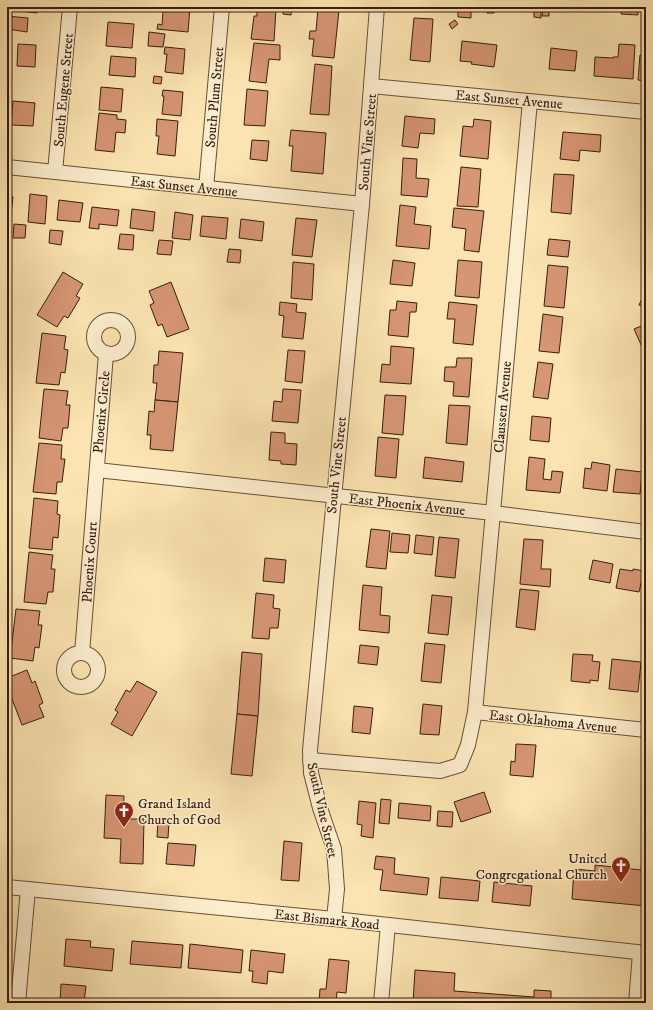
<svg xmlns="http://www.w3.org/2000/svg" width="653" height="1010" font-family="'IM FELL DW Pica',serif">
<rect width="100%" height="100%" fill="#fbe4b1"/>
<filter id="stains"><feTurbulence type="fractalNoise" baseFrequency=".005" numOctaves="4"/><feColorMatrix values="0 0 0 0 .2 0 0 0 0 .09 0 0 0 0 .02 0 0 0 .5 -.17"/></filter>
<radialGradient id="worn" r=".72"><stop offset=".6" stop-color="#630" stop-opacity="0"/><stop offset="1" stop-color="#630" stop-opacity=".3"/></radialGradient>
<!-- building -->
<g fill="#d69573" stroke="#381d12">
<polygon points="20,7 38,7 37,13 19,11"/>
<polygon points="107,7 126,7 126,10 107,9"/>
<polygon points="160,7 190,7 188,32 157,29 158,24 162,25 163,11 160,11"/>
<polygon points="257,7 276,9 274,41 251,39 254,16 257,16"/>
<polygon points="283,7 292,7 291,15 283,14"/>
<polygon points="415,7 428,7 428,10 415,8"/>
<polygon points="488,7 495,7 494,13 487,13"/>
<polygon points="622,7 638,7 638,15 621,14"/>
<polygon points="318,8 339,10 334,58 312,56 314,39 309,39 310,31 316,31"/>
<polygon points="534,8 541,8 541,18 534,17"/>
<polygon points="458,9 471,10 471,18 458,17"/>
<polygon points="543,9 549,10 549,16 542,16"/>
<polygon points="7,16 28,18 27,32 7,29"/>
<polygon points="414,18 433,19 430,62 410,60"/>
<polygon points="455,20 458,24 452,29 449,24"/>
<polygon points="108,22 134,24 132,48 106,46"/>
<polygon points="149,32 165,34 163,47 148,46"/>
<polygon points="462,41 497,45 494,67 471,64 472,62 460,61"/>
<polygon points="254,43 280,45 280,60 269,59 266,83 249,81"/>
<polygon points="18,44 36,45 35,67 17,66"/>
<polygon points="619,44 635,45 633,79 594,76 595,57 613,58 613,57 618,57"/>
<polygon points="165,47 185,49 183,74 165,72 167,54 164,54"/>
<polygon points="551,48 577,51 575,71 549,69"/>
<polygon points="640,55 646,56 646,81 638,80"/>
<polygon points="111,56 136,58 135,77 109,75"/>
<polygon points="315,64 332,66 329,115 310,114"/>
<polygon points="154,76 162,77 161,84 153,83"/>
<polygon points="101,87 123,89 121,112 99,110"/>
<polygon points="247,89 268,91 265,126 244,125"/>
<polygon points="163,90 183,92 181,116 162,114 164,96 162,96"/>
<polygon points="13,101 35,103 33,126 11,125"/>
<polygon points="99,113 117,115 117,119 126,120 125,133 116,132 114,152 95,150"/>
<polygon points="405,116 435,119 434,134 420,133 418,148 402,146"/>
<polygon points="157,119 178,121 175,156 157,154 159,136 156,136"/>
<polygon points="474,119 491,121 488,159 460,156 463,126 473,127"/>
<polygon points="291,130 326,133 323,174 291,171 293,146 289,146"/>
<polygon points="563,132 601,135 600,152 580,150 579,161 560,159"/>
<polygon points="252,140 269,141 267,161 250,159"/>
<polygon points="403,158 417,159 416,178 429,179 427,197 401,195"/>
<polygon points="461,167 481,169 478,207 457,206"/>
<polygon points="554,174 574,175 571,214 551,212"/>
<polygon points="30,194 47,196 45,224 28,222"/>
<polygon points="7,196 13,197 11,214 7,214"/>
<polygon points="59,200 83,203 80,222 57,220"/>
<polygon points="400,205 416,207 414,224 431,226 429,249 396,246"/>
<polygon points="92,207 119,210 117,226 99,224 99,229 89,228"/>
<polygon points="454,208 484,211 479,252 464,250 466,229 452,227"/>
<polygon points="132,209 155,212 153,231 130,228"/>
<polygon points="175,212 193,215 190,240 172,238"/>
<polygon points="202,216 228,218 226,239 200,236"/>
<polygon points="296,218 317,220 312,257 292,255"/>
<polygon points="241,219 264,222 262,241 239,238"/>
<polygon points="14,224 26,225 25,238 13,238"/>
<polygon points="50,230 63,231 61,245 49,243"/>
<polygon points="120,234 134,235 133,250 118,249"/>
<polygon points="549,239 570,241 568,257 547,255"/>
<polygon points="159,240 173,241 171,255 157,254"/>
<polygon points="229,249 241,250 240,263 227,262"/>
<polygon points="393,260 415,263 412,286 390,284"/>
<polygon points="458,260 482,262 479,298 455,296"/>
<polygon points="293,262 314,264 312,300 291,298"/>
<polygon points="548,265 568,267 564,308 544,306"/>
<polygon points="63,272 83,284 76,296 80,298 68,318 64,316 57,327 37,315"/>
<polygon points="171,282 189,329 167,337 162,324 158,326 150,305 154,303 149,291"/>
<polygon points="646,290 646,308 639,305"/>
<polygon points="397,301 417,303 416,312 410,312 408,337 388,335 390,310 396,310"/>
<polygon points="280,302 297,304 296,312 306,313 303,339 282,337 284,316 279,315"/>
<polygon points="449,302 477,305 473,345 453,343 455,319 447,319"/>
<polygon points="543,314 563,317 559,353 539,351"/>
<polygon points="646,324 646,356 634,329"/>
<polygon points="42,333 66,336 64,349 68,350 65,373 61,372 59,385 36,383"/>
<polygon points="391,346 414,348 411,384 380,382 382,364 390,365"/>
<polygon points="288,350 305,351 302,383 285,381"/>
<polygon points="159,351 183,353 178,402 155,400 157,383 153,383 154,365 158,365"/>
<polygon points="457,358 472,358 469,397 453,396 454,382 444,381 445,367 456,367"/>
<polygon points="538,362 553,364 548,399 533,397"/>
<polygon points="44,389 68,391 66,405 70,405 68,428 63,428 61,441 39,438"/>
<polygon points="283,389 301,390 298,423 272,421 274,401 282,402"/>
<polygon points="385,395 406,396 403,435 382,433"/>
<polygon points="155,400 178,402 173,451 150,449 151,435 147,435 149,411 154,412"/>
<polygon points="449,405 470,406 467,445 446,443"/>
<polygon points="532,416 551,418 549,442 530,440"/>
<polygon points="271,432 285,433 285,443 297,444 296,465 281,464 281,461 269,460"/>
<polygon points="378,437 399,439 396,478 375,476"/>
<polygon points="39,443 62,445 61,459 65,459 62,482 57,482 56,494 33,492"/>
<polygon points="425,457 464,462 462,482 423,478"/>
<polygon points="529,457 545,459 543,479 551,480 552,471 563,472 560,493 526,490"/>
<polygon points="592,462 610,465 607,491 583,488 585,468 591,469"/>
<polygon points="616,469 642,472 640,494 613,492"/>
<polygon points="34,498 58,501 57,514 60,515 58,538 53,537 52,550 29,548"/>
<polygon points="371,529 390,531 386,569 366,567"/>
<polygon points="392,533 410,535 408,553 390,552"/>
<polygon points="416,535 434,537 432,555 414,553"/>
<polygon points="439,537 459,539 455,578 435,576"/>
<polygon points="524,539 543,540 541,569 551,569 550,587 520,584"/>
<polygon points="29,552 53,555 51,569 55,569 53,592 48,592 46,604 24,602"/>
<polygon points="265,558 286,560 284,583 263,581"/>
<polygon points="593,560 613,564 610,583 589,579"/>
<polygon points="620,569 633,571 633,569 644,571 639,592 616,588"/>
<polygon points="363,585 382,587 380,615 390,616 389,633 359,630"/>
<polygon points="520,589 539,591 535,630 516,627"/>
<polygon points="256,593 274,595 273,608 280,609 278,628 270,628 269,639 252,638"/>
<polygon points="432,595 452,597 448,635 428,633"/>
<polygon points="16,609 40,611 38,625 42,625 39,648 35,647 33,661 10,658"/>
<polygon points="425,643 445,645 441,683 421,681"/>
<polygon points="360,645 379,647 377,665 358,663"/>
<polygon points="242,652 262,654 258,716 237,714"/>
<polygon points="573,654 593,655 592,661 600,662 598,681 590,680 590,683 571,681"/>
<polygon points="612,659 641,662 638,692 609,689"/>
<polygon points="27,670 32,683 35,681 43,703 39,705 44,717 22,725 7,686 7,678"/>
<polygon points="137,681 157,692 132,736 111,724 118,712 115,710 126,690 130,692"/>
<polygon points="423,704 442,706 439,735 420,734"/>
<polygon points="354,706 373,708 370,734 352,732"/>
<polygon points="237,714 258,716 252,776 231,774"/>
<polygon points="516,744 536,745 533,777 510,775 511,761 515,762"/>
<polygon points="484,792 491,812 461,822 454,802"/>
<polygon points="106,795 124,796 123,819 144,819 143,864 120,863 121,839 104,838"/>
<polygon points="381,799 391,800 389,824 379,823"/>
<polygon points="359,801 376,803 373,838 361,836 362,825 357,824"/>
<polygon points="399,803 431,806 430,821 398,818"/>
<polygon points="438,811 453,812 452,827 437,826"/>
<polygon points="158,821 169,821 168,838 157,837"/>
<polygon points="284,841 302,843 299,881 281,880"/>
<polygon points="168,843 196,845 194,866 166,864"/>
<polygon points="643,849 646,850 646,906 572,899 574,869 595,871 595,865 641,870"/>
<polygon points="376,856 395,858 394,874 429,878 427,895 380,890 383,870 374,869"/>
<polygon points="441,877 480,881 478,901 439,898"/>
<polygon points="494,882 532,886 530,906 492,902"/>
<polygon points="66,939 91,941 90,947 114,949 112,971 64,966"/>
<polygon points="132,941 183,945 181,968 130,964"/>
<polygon points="190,944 243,950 241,973 188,968"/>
<polygon points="251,950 285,954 283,973 268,971 267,984 252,982 253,971 249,971"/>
<polygon points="329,959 349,961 346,993 337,992 336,1003 319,1003 320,989 326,989"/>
<polygon points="415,970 455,973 454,991 534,997 534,990 551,991 551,999 584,1002 584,1003 413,1003"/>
<polygon points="61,984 86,986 84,1003 60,1003"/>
</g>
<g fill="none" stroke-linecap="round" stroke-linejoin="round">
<!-- minor casing -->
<g stroke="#694f3a" stroke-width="16">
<g id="minor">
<polyline points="371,86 646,112"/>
<polyline points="7,167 362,204"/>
<polyline points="55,172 70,7"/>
<polyline points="206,188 222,7"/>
<circle cx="111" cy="337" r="17"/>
<polyline points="97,470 493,513 646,532"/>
<circle cx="81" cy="670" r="17"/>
<polyline points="82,653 106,354"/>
<polyline points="475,712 646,730"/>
<polyline points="310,760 440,771 460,765 468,745 475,712 530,101"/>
<polyline points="7,887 334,919 646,953"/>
<polyline points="334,919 337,889 334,849 320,808 311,773 310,750 362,204 377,7"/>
<polyline points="18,1003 28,889"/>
<polyline points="381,1003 388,925"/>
<polyline points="636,1003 640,953"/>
</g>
</g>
<!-- minor -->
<use href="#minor" stroke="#fcedcc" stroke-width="14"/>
</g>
<!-- icons -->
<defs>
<g id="church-pin" transform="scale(1)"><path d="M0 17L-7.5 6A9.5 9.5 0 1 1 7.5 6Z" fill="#8f2418" stroke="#fcedcc"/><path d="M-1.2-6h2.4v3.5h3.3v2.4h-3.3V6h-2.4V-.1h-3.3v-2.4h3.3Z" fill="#fff"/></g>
</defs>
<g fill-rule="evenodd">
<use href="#church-pin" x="124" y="811"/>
<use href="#church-pin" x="621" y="866"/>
</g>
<g text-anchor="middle" stroke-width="3" stroke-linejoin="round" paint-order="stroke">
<!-- street labels -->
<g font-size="14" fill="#381d12" stroke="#fcedcc">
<text transform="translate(63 90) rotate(-85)" y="5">South Eugene Street</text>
<text transform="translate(214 97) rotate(-85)" y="5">South Plum Street</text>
<text transform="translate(509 99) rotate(5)" y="5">East Sunset Avenue</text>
<text transform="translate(367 142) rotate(-85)" y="5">South Vine Street</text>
<text transform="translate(184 186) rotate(6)" y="5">East Sunset Avenue</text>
<text transform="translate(502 407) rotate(-85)" y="5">Claussen Avenue</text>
<text transform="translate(101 412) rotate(-85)" y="5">Phoenix Circle</text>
<text transform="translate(336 465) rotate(-84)" y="5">South Vine Street</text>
<text transform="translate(407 504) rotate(6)" y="5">East Phoenix Avenue</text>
<text transform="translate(89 562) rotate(-86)" y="5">Phoenix Court</text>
<text transform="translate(553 721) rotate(6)" y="5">East Oklahoma Avenue</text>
<text transform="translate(323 810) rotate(77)" y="5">South Vine Street</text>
<text transform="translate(327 919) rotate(6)" y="5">East Bismark Road</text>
</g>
<!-- poi labels -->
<g font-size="14" fill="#381d12" stroke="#fcedcc" text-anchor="start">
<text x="138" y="808">Grand Island<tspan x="138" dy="16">Church of God</tspan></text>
<text x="607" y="863" text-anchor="end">United<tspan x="607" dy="16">Congregational Church</tspan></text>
</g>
</g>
<!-- margin -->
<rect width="653" height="1010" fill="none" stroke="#fbe4b1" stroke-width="24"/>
<rect x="8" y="8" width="637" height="994" fill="none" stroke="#381d12" stroke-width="2"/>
<rect x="12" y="12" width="629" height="986" fill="none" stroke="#381d12"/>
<rect width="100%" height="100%" filter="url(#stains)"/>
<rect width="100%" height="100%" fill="url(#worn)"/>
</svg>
